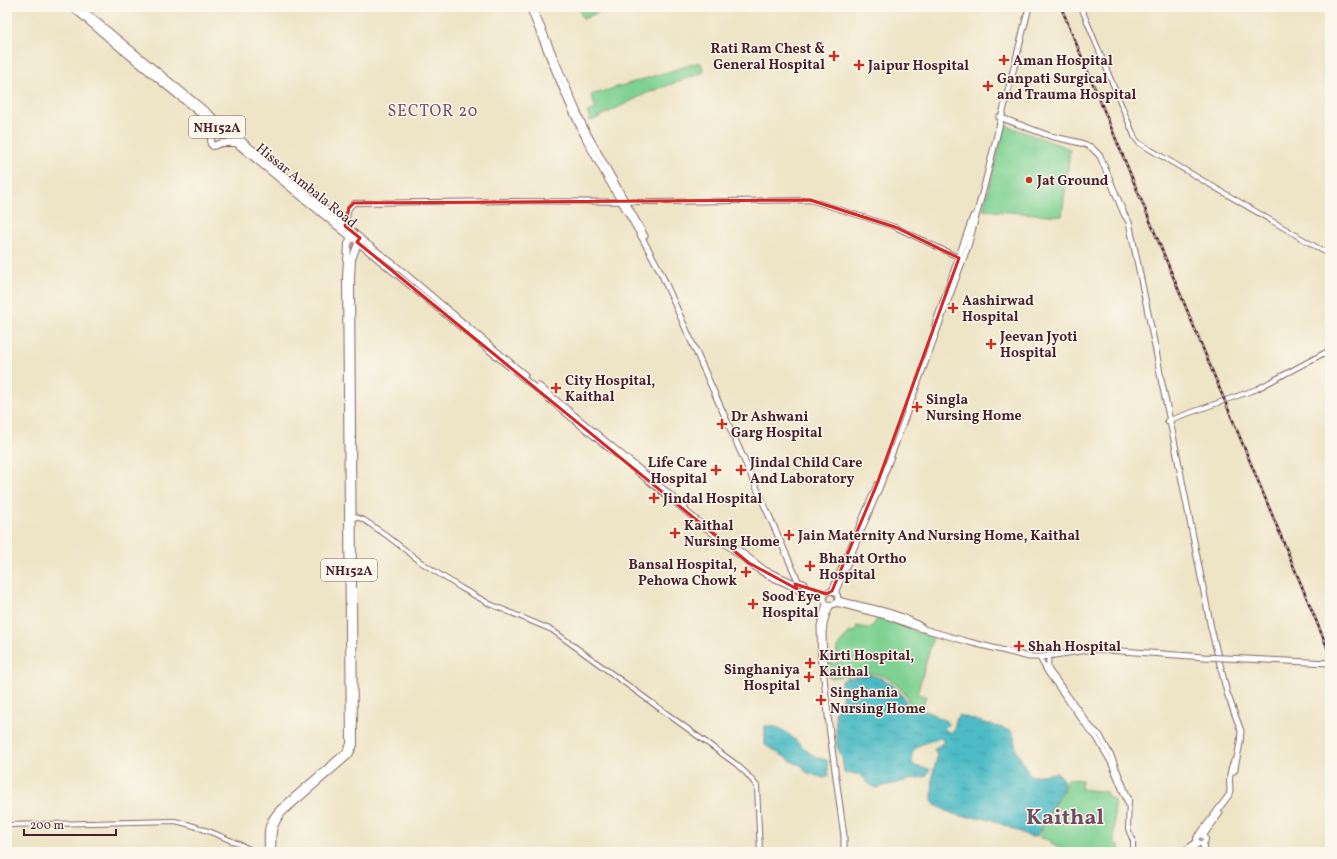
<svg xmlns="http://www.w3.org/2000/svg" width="1337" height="859" font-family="Vollkorn,serif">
<defs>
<pattern id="water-ripples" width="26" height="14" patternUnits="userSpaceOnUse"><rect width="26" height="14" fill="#4dbbc5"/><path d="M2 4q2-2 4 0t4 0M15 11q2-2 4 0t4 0" fill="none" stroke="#4297a0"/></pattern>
</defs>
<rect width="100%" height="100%" fill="#fbf7ec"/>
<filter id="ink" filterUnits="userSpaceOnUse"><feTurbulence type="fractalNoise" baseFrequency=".025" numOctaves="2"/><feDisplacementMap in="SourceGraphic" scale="8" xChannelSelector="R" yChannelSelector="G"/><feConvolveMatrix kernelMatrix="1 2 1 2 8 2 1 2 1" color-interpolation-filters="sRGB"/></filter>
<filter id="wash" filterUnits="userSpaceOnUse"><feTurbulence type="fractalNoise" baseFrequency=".012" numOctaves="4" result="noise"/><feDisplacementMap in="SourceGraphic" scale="16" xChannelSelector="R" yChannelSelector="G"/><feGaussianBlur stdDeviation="0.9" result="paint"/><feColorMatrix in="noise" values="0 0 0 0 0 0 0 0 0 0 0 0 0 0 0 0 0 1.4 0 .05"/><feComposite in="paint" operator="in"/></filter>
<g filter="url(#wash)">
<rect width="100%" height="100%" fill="#eee4c6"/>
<!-- park -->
<g fill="#7fd193" stroke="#64785f">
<polygon points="578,7 603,7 604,10 583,19"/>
<polygon points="700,62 704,71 702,73 647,93 591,121 587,112 596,109 591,95"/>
<polygon points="1005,125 1070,149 1062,216 983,210"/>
<path d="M 878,616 L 933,638 L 917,694 L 926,696 L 922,707 L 911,708 C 906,695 905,692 894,683 C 872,665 854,677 829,678 L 827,663 L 837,664 L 837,647 L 850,632 L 855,632 L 857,626 L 869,629 L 875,623 Z"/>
<polygon points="1067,779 1082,780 1081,789 1106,792 1109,797 1114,800 1114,844 1119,846 1119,852 1065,852 1052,844 1051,841 1039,837 1051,809 1063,792"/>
</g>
<!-- water -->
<g fill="url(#water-ripples)" stroke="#4c6d78">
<path d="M 870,675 C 891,679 903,692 910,711 C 921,706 935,716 946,721 L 948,725 L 944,729 L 951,733 C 956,728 954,720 959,715 L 1011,731 L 1014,737 L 1016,750 L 1029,774 L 1033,776 L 1057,773 L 1060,775 L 1064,782 L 1062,791 L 1050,809 L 1037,836 L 1031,837 L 990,819 L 960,816 L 951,813 L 935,805 L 932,801 L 933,772 L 937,758 L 936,752 L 934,749 L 943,743 L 943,739 L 940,738 C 927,743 906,745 913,765 L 918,767 L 930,769 L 926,776 L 875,788 L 866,782 L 866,780 L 859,774 L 844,773 L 842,757 L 837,747 L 835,711 L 842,704 C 843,696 841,690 841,682 L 846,678 Z"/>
<path d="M 765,726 C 793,725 801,757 827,760 L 829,776 L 826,776 L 825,778 L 823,778 L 806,772 L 801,765 L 795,763 L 765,745 Z"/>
</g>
</g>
<g filter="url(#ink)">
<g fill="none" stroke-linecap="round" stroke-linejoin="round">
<!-- minor casing -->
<g stroke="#836461" stroke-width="6">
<g id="minor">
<polyline points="1081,7 1135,138 1139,143 1330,255"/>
<polyline points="345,227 349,208 354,203 508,201 661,202 810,200 895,227 960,258"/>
<polyline points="1167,421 1257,389 1330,350"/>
<polyline points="350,517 356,517 364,520 386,535 422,563 461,588 490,604 552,630 736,764 746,773 757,786 760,852"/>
<polyline points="1049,656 1048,666 1050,671 1091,727 1100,735 1112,757 1129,799 1128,829 1133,841 1133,852"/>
<polyline points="1039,657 1048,673 1089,730 1096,737 1111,763 1128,804"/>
<path d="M 7,825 L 175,821 C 203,827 230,840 256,852"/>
<polyline points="1182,852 1197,841"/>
<polyline points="1188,852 1199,844"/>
</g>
</g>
<!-- major casing -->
<g stroke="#836461" stroke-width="7">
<g id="major">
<path d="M 529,7 C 548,53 565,100 588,144 C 611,188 639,229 661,273 L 799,583"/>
<polyline points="533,7 584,127 645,236"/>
<polyline points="999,117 1050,136 1081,143 1091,147 1100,156 1124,214 1129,222 1157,356 1161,379 1174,440 1211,628 1227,693 1241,731 1240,743 1235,768"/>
<polyline points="360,238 395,265 525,375"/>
<polyline points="357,242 749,563 765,574 797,589"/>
<polyline points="935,325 973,216"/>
<polyline points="539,386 685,507"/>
<polyline points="732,545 765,570 797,584"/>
<circle cx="801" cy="587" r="4.5"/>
<polyline points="805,587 826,594"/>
<circle cx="831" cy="598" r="7"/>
<polyline points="803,591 824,599"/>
<polyline points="832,591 877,485"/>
<polyline points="835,593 880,486 968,246 985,183 1029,7"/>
<path d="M 838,600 C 865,607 898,611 922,627"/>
<polyline points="836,603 886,616 913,626 969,642 1029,657 1041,657 1094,649"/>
<path d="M 831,605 C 820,625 823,641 825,663 L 823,668 L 830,734 L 844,836 L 844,852"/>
<polyline points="823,668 821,664 820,626 826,604"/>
<polyline points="1234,767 1235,770 1232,772 1231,769 1234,761"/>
<circle cx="1201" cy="839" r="4.5"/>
<path d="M 1199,835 L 1229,795 C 1232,788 1227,781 1231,771"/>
<polyline points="1203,836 1220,813"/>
<polyline points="1203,843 1204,852"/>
</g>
</g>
<!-- highway casing -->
<g stroke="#836461" stroke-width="8">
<g id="highway">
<polyline points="72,7 113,42 353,239"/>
<path d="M 79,7 L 360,238 L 352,259 L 351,277 L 354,745 L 349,755 L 283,812 C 270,828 273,833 272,852"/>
<polyline points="208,120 211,131 211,144"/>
<polyline points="213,146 222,143 237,143"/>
<path d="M 268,852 C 268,831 265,825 280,809 L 346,752 L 350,744 L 346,277 L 348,244 L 353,232"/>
</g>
</g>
<!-- minor -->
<use href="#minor" stroke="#fff" stroke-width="4"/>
<!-- major -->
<use href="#major" stroke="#fff" stroke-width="5"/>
<!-- highway -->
<use href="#highway" stroke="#fff" stroke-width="6"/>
<!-- rail casing -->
<g stroke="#4a1f2b" stroke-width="2.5">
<polyline id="rail" points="1061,7 1330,654"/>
</g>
<!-- rail -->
<use href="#rail" stroke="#fbf7ec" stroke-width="1" stroke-dasharray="3" stroke-linecap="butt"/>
<!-- major-bridge casing -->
<g stroke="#836461" stroke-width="7" stroke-linecap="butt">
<polyline id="major-bridge" points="1094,649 1204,657 1330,663"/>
</g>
<!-- major-bridge -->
<use href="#major-bridge" stroke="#fff" stroke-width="5"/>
</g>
</g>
<!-- marked area -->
<path fill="none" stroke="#d62828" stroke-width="3" stroke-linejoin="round" d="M 810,200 L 895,227 L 959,258 L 877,484 L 832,591 L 826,594 L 795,584 L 797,589 L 749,563 L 357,242 L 360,238 L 345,226 L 349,208 L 354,203 Z"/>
<!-- markers -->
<g fill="#c8321e" stroke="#fbf7ec" stroke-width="1.5">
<path d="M832 50h4v4h4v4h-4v4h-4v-4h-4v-4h4z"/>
<path d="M1002 54h4v4h4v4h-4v4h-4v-4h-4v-4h4z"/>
<path d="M857 59h4v4h4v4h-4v4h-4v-4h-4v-4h4z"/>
<path d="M986 80h4v4h4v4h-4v4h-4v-4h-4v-4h4z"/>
<circle cx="1029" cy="180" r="4"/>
<path d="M951 302h4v4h4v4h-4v4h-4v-4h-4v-4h4z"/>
<path d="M989 338h4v4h4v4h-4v4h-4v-4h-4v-4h4z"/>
<path d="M554 382h4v4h4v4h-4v4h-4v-4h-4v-4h4z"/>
<path d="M915 401h4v4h4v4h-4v4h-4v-4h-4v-4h4z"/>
<path d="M720 418h4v4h4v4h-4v4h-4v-4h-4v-4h4z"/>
<path d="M714 464h4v4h4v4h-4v4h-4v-4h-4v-4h4z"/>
<path d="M739 464h4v4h4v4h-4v4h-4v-4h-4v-4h4z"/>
<path d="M652 492h4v4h4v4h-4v4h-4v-4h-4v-4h4z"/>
<path d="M673 527h4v4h4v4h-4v4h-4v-4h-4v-4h4z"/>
<path d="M787 529h4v4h4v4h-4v4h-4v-4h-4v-4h4z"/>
<path d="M808 560h4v4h4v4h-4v4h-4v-4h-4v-4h4z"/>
<path d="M744 566h4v4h4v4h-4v4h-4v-4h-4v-4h4z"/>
<path d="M751 598h4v4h4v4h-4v4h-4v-4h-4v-4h4z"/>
<path d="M1017 640h4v4h4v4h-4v4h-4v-4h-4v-4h4z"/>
<path d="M808 657h4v4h4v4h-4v4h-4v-4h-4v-4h4z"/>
<path d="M807 671h4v4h4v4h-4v4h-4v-4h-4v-4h4z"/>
<path d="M819 694h4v4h4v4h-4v4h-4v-4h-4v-4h4z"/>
</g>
<g text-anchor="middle" stroke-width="3" stroke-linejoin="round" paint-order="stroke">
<!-- shield labels -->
<g fill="#fbf7ec" stroke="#7f6065" stroke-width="1">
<rect x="189" y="116" width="56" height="22" rx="3"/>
<rect x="321" y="559" width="56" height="22" rx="3"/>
</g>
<g font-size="13" font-weight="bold" fill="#4a1f2b">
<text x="217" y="132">NH152A</text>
<text x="349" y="575">NH152A</text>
</g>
<!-- poi labels -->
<g font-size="14" font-weight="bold" fill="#4a1f2b" stroke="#fbf7ec" text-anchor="start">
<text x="825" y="53" text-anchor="end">Rati Ram Chest &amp;<tspan x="825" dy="16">General Hospital</tspan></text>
<text x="1013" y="65">Aman Hospital</text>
<text x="868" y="70">Jaipur Hospital</text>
<text x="997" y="83">Ganpati Surgical<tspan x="997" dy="16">and Trauma Hospital</tspan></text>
<text x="1037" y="185">Jat Ground</text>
<text x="962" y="305">Aashirwad<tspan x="962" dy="16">Hospital</tspan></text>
<text x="1000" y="341">Jeevan Jyoti<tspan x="1000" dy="16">Hospital</tspan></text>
<text x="565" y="385">City Hospital,<tspan x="565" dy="16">Kaithal</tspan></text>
<text x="926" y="404">Singla<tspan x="926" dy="16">Nursing Home</tspan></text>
<text x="731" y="421">Dr Ashwani<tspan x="731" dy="16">Garg Hospital</tspan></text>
<text x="707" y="467" text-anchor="end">Life Care<tspan x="707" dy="16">Hospital</tspan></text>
<text x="750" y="467">Jindal Child Care<tspan x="750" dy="16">And Laboratory</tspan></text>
<text x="663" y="503">Jindal Hospital</text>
<text x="684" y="530">Kaithal<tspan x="684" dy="16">Nursing Home</tspan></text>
<text x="798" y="540">Jain Maternity And Nursing Home, Kaithal</text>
<text x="819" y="563">Bharat Ortho<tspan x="819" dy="16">Hospital</tspan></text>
<text x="737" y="569" text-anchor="end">Bansal Hospital,<tspan x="737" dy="16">Pehowa Chowk</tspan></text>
<text x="762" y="601">Sood Eye<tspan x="762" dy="16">Hospital</tspan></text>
<text x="1028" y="651">Shah Hospital</text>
<text x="819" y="660">Kirti Hospital,<tspan x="819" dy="16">Kaithal</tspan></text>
<text x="800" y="674" text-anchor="end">Singhaniya<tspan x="800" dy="16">Hospital</tspan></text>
<text x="830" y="697">Singhania<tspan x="830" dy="16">Nursing Home</tspan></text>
</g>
<!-- street labels -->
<g font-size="14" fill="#4a1f2b" stroke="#fbf7ec">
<text transform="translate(307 185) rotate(39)" y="5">Hissar Ambala Road</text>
</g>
<!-- quarter labels -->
<g font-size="16" letter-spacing="1" fill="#714a65" stroke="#fbf7ec">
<text x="433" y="116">SECTOR 20</text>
</g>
<!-- town labels -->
<g font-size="22" font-weight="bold" fill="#714a65" stroke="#fbf7ec">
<text x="1065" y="824">Kaithal</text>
</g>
</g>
<!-- margin -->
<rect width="1337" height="859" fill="none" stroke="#fbf7ec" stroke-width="24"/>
<!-- scale -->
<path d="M24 829v6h92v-6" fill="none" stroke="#4a1f2b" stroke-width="2"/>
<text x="30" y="829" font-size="12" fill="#4a1f2b" stroke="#fbf7ec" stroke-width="3" paint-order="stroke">200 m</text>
</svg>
